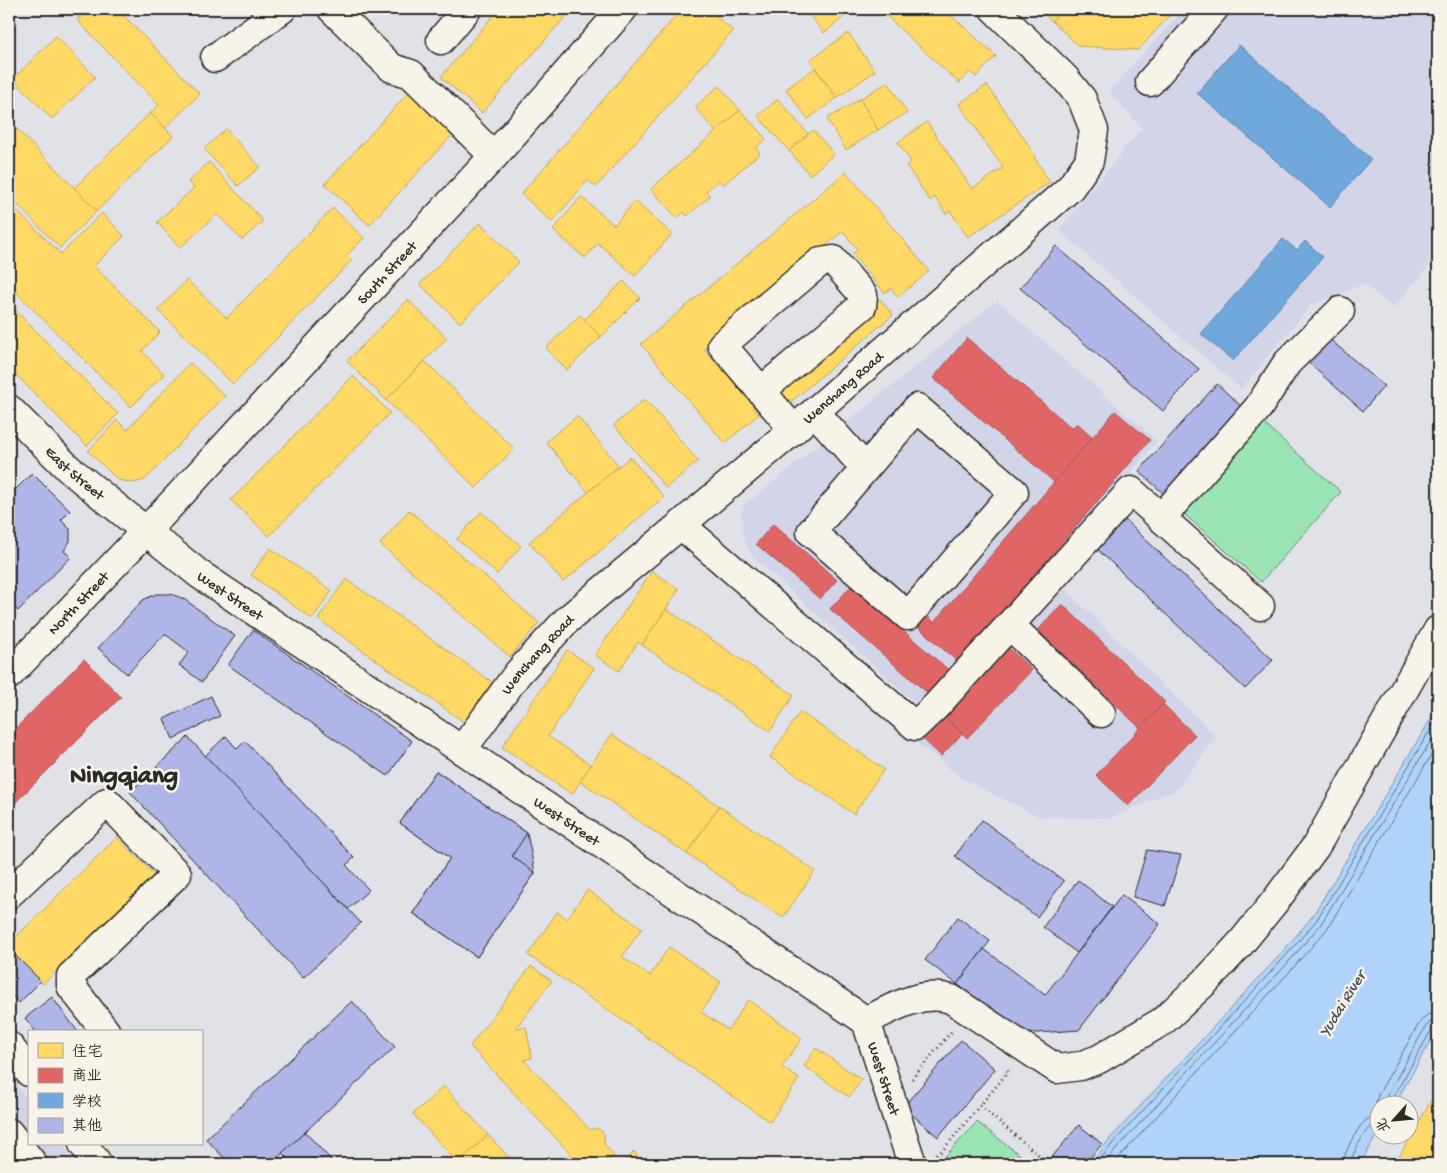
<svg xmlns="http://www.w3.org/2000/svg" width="1447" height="1173" font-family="'Gochi Hand','LXGW WenKai TC',sans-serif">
<rect width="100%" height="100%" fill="#e1e1e8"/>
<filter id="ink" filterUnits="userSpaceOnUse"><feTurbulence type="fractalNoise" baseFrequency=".02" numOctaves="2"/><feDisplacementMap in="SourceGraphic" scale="10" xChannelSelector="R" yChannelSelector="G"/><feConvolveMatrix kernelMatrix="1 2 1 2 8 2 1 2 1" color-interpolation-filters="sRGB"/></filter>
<g filter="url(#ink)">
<!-- built -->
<g fill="#d2d4e8">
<polygon points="1184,9 1438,9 1438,255 1393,308 1364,284 1311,305 1241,389 1059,230 1142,128 1109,91"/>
<polygon points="997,301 1157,441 938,696 919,706 751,555 742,533 742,507"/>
<polygon points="1061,585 1216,737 1177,789 1109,818 1038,816 962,778 913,740"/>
<polygon points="9,1075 29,1101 29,1144 62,1144 77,1164 9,1164"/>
</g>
<!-- green -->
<g fill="#9be4b3" stroke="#63886f">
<polygon points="1263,423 1341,492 1261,582 1183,513"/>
<polygon points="977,1122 1028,1161 1025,1164 938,1164"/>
</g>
<!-- water -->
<polygon fill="#b0d4f9" stroke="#7b90a7" points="1438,707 1438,1028 1394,1105 1380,1106 1379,1131 1360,1164 1091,1164 1109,1140 1278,957 1312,917"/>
<!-- homes -->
<g fill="#ffd966" stroke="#bfa554">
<polygon points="70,9 89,9 79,18"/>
<polygon points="89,9 117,9 200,94 165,128 150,113 159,105 77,20"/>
<polygon points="499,9 572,9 482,113 441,77"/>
<polygon points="682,9 708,9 733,31 596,187 588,180 552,222 521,194"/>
<polygon points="722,9 737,9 731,16"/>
<polygon points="805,9 839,9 845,16 824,33"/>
<polygon points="879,9 944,9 996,56 976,77 970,72 959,83"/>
<polygon points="1039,9 1063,9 1052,21"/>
<polygon points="1063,9 1163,9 1170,15 1138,50 1079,46 1052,21"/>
<polygon points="848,33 875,71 837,98 810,60"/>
<polygon points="56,36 95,77 52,119 13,79"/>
<polygon points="815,68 837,98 808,119 786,89"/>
<polygon points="888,82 907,113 878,130 860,99"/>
<polygon points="987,85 1036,156 1034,157 1050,182 968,237 950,211 946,214 935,197 930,201 906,165 911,162 898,142 927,122 972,189 1003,168 959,104"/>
<polygon points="719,86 740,110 716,132 695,107"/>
<polygon points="410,91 455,132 369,225 325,184"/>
<polygon points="778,99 808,134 789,151 758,116"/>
<polygon points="860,99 878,130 846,150 827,119"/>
<polygon points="740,110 766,139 756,148 760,153 723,185 719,180 706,191 710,196 687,216 684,212 677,218 651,189"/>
<polygon points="150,113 173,136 97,211 74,188"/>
<polygon points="9,121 97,211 60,248 9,196"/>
<polygon points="226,129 260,167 238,186 204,149"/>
<polygon points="813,130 834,154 810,175 789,151"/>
<polygon points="209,162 263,221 242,240 217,214 180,248 157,222 194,188 188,182"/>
<polygon points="846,172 929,271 898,297 891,288 885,293 852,254 858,250 843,231 704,349 718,366 723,362 757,403 753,407 759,414 725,443 641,344"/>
<polygon points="581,197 614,225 635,201 672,234 635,276 598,243 585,258 553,230"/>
<polygon points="13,207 61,254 102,213 124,236 94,266 160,332 142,351 164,374 131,407 9,285 9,211"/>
<polygon points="333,208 364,238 347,255 352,260 233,384 158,310 187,280 227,318"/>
<polygon points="480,223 519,262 460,323 420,284"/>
<polygon points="623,281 640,298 601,337 584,320"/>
<polygon points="880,299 893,315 787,405 774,390"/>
<polygon points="408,300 447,338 386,400 347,361"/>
<polygon points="9,304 118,414 87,446 9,368"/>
<polygon points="580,315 601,337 567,370 546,348"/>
<polygon points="425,361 514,449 476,488 386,400"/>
<polygon points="190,363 225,396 150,475 144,480 134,483 118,480 88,451 117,420 127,430"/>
<polygon points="353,376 390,413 269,536 231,500"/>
<polygon points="645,399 698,461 666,488 614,425"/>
<polygon points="577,416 619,466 588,492 546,442"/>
<polygon points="630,457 664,497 563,582 529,542"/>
<polygon points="409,510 539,623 510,657 380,544"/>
<polygon points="481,512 521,546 497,574 457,539"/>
<polygon points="270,548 332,591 312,619 251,575"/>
<polygon points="652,571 679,589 642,645 638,642 619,671 595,655"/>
<polygon points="346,579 492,682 464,722 318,619"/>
<polygon points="666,609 794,695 770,731 642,645"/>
<polygon points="567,650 594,668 548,736 591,765 572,794 502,747"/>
<polygon points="800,712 884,769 854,814 770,757"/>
<polygon points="612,734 719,806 687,854 580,781"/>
<polygon points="719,806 815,871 783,918 687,854"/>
<polygon points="117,837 154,875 43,984 9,949 9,944"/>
<polygon points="587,890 642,928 622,957 650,976 669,947 721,982 701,1012 728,1030 748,1000 802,1038 782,1067 799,1079 770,1122 528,955 557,912 567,919"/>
<polygon points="531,966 552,981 516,1028 526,1027 532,1058 524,1060 590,1130 596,1128 602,1131 604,1134 604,1144 614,1156 605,1164 580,1164 470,1046"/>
<polygon points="816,1048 862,1080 849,1097 804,1066"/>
<polygon points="444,1086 488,1135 458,1163 413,1114"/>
<polygon points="1432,1099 1438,1103 1438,1164 1395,1164"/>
<polygon points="488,1135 515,1164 459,1164 458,1163"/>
<polygon points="634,1152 646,1164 622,1164"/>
</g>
<!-- shops -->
<g fill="#e06666" stroke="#aa5454">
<polygon points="967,338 1072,428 1077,423 1093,437 1054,482 933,378"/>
<polygon points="1115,411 1150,440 959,663 918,627 928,616 934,622"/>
<polygon points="773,524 837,580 820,599 756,544"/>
<polygon points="851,586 951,672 931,696 830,609"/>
<polygon points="1062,604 1165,702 1140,728 1038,630"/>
<polygon points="1007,646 1032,670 967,738 942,714"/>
<polygon points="84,659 121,697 9,809 9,735"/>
<polygon points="1163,704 1195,735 1128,806 1096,775"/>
<polygon points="942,714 962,734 941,756 921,737"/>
</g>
<!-- schools -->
<g fill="#6fa8dc" stroke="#5b82a7">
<polygon points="1239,45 1371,159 1330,207 1197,93"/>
<polygon points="1283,239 1297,250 1305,241 1323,257 1233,361 1201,334"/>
</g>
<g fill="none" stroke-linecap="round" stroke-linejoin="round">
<!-- shore -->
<g stroke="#606f7d" stroke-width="1">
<polyline points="1384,1106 1385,1099 1426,1026 1432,1021 1438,1020"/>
<polyline points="1390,1106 1391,1101 1432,1029 1438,1026"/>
<polyline points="1097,1164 1113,1143 1282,960 1316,921 1438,717"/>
<polyline points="1105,1164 1118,1147 1287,964 1321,924 1438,729"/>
<polyline points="1114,1164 1124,1152 1292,969 1327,929 1438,744"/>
<path d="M 1343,1164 C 1343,1154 1356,1130 1364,1122 C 1368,1118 1373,1116 1378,1114 L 1376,1103 L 1378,1095 L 1420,1022 L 1427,1015 L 1438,1013"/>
<path d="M 1350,1164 C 1351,1157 1365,1129 1372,1125 C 1375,1123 1376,1123 1380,1123"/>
</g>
</g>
<!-- building -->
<g fill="#aeb6e7" stroke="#2b2b2b">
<polygon points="1056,246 1199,369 1163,411 1020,288"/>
<polygon points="1325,335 1384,386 1363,411 1304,359"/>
<polygon points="1217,384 1242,407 1164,494 1139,471"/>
<polygon points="32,473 70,511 61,520 70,529 70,541 64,551 71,557 18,611 9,602 9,496"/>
<polygon points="1125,520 1273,660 1245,689 1097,549"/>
<polygon points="156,594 171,594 184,599 235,636 202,682 179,665 189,652 165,634 127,674 98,648 143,600"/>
<polygon points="253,630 412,741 388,776 228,665"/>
<polygon points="211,696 220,716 173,739 164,719"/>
<polygon points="226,736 237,749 245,741 354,858 346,865 369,890 348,909 205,756"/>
<polygon points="188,737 361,923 303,978 130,792"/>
<polygon points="436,771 527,833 535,873 477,957 413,913 450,858 400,823"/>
<polygon points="436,771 527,833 512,856 535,873 477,957 413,913 450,858 400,823"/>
<polygon points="982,820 1064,881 1037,917 955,856"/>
<polygon points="1147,850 1181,855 1165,906 1133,897"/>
<polygon points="1078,880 1112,907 1077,953 1043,927"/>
<polygon points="1122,895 1160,924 1079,1030 1022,1034 957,984 984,949 1045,995"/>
<polygon points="958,917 990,941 957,984 925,960"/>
<polygon points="9,949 41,981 19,1003 9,993"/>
<polygon points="52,997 78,1032 36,1032 25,1018"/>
<polygon points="352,1001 395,1047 271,1164 230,1164 206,1139"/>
<polygon points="961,1040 995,1069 938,1137 903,1107"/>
<polygon points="1079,1125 1102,1144 1085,1164 1046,1164"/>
<polygon points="305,1132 334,1163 333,1164 293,1164 282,1153"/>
</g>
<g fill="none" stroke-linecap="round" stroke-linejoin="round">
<!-- minor casing -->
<g stroke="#2b2b2b" stroke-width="31">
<g id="minor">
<polyline points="332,9 392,68 411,74 494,156"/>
<polyline points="441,40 467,9"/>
<polyline points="215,58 282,9"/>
<polyline points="1150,82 1214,9"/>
<polyline points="761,391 862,306 863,295 833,260 820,262 722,345 794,430"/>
<polygon points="917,408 1014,492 908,616 811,532"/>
<path id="s1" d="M 9,409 L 69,469 L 199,574 L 866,1021 L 912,1164"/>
<polyline points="815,412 865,468"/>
<polyline points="1161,518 1258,408 1287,363 1340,311"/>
<polyline points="681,525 915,726 936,706 1131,491 1260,606"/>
<polyline points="1010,625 1101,713"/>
<path id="s2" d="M 9,675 L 164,512 L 494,156 L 623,9"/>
<path id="s3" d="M 462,750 L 518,673 L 567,620 L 789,434 L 1070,188 L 1089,161 L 1094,130 L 1082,99 L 1065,78 L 994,9"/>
<polyline points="9,894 107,802 177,874 71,976 71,986 106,1032"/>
<path d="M 866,1021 C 892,1008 920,990 951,999 L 1057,1069 L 1080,1066 L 1099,1059 L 1163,1021 L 1206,981 L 1241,943 L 1276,900 L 1316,846 L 1438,630"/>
<polyline points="9,1046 29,1072"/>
<polyline points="9,1133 33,1164"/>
<polyline points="83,1144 98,1164"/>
</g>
</g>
<!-- path -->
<g stroke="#2b2b2b" stroke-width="3" stroke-dasharray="1 4" stroke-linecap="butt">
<polyline points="912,1079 951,1032"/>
<polyline points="980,1106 1047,1162"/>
<polyline points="936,1154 942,1151 1008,1072 1006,1069"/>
</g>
<!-- minor -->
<use href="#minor" stroke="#f7f3e8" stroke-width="28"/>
</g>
</g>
<g text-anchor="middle" stroke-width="5" stroke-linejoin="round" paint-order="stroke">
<!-- street labels -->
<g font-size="15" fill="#2b2b2b" stroke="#f7f3e8">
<text dy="5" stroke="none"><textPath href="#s2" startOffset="552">South Street</textPath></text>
<text dy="5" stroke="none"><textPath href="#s3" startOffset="528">Wenchang Road</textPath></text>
<text dy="5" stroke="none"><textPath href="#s1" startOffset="92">East Street</textPath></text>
<text dy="5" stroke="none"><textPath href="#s1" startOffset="290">West Street</textPath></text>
<text dy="5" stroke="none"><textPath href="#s2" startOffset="100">North Street</textPath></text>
<text dy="5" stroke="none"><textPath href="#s3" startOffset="122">Wenchang Road</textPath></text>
<text dy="5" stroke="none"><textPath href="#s1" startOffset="695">West Street</textPath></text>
<text dy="5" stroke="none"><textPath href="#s1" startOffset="1115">West Street</textPath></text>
</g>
<!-- water labels -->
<g font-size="16" font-style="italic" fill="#4c555e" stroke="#f7f3e8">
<text transform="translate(1341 1003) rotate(-58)" y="6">Yudai River</text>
</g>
<!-- town labels -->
<g font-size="25" font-weight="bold" fill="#2b2b2b" stroke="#f7f3e8">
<text x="124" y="782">Ningqiang</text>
</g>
</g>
<!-- margin -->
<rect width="1447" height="1173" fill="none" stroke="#f7f3e8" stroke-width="30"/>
<rect x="15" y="15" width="1417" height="1143" fill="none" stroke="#2b2b2b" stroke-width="2" filter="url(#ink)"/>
<!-- legend -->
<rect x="28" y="1030" width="175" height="115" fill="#f7f3e8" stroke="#a5a39c"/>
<rect x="38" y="1043" width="25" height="15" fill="#ffd966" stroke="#a5a39c"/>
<text x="72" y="1056" font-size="15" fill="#2b2b2b">住宅</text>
<rect x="38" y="1068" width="25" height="15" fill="#e06666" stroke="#a5a39c"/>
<text x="72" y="1080" font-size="15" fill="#2b2b2b">商业</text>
<rect x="38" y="1093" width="25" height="15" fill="#6fa8dc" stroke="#a5a39c"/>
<text x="72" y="1106" font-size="15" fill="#2b2b2b">学校</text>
<rect x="38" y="1118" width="25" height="15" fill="#aeb6e7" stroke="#a5a39c"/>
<text x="72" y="1130" font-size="15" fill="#2b2b2b">其他</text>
<!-- north arrow -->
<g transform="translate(1394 1120) rotate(243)"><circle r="24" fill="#f7f3e8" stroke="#a5a39c"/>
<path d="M0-4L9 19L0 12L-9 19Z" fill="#2b2b2b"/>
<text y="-8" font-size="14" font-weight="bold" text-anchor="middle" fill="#2b2b2b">北</text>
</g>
</svg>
